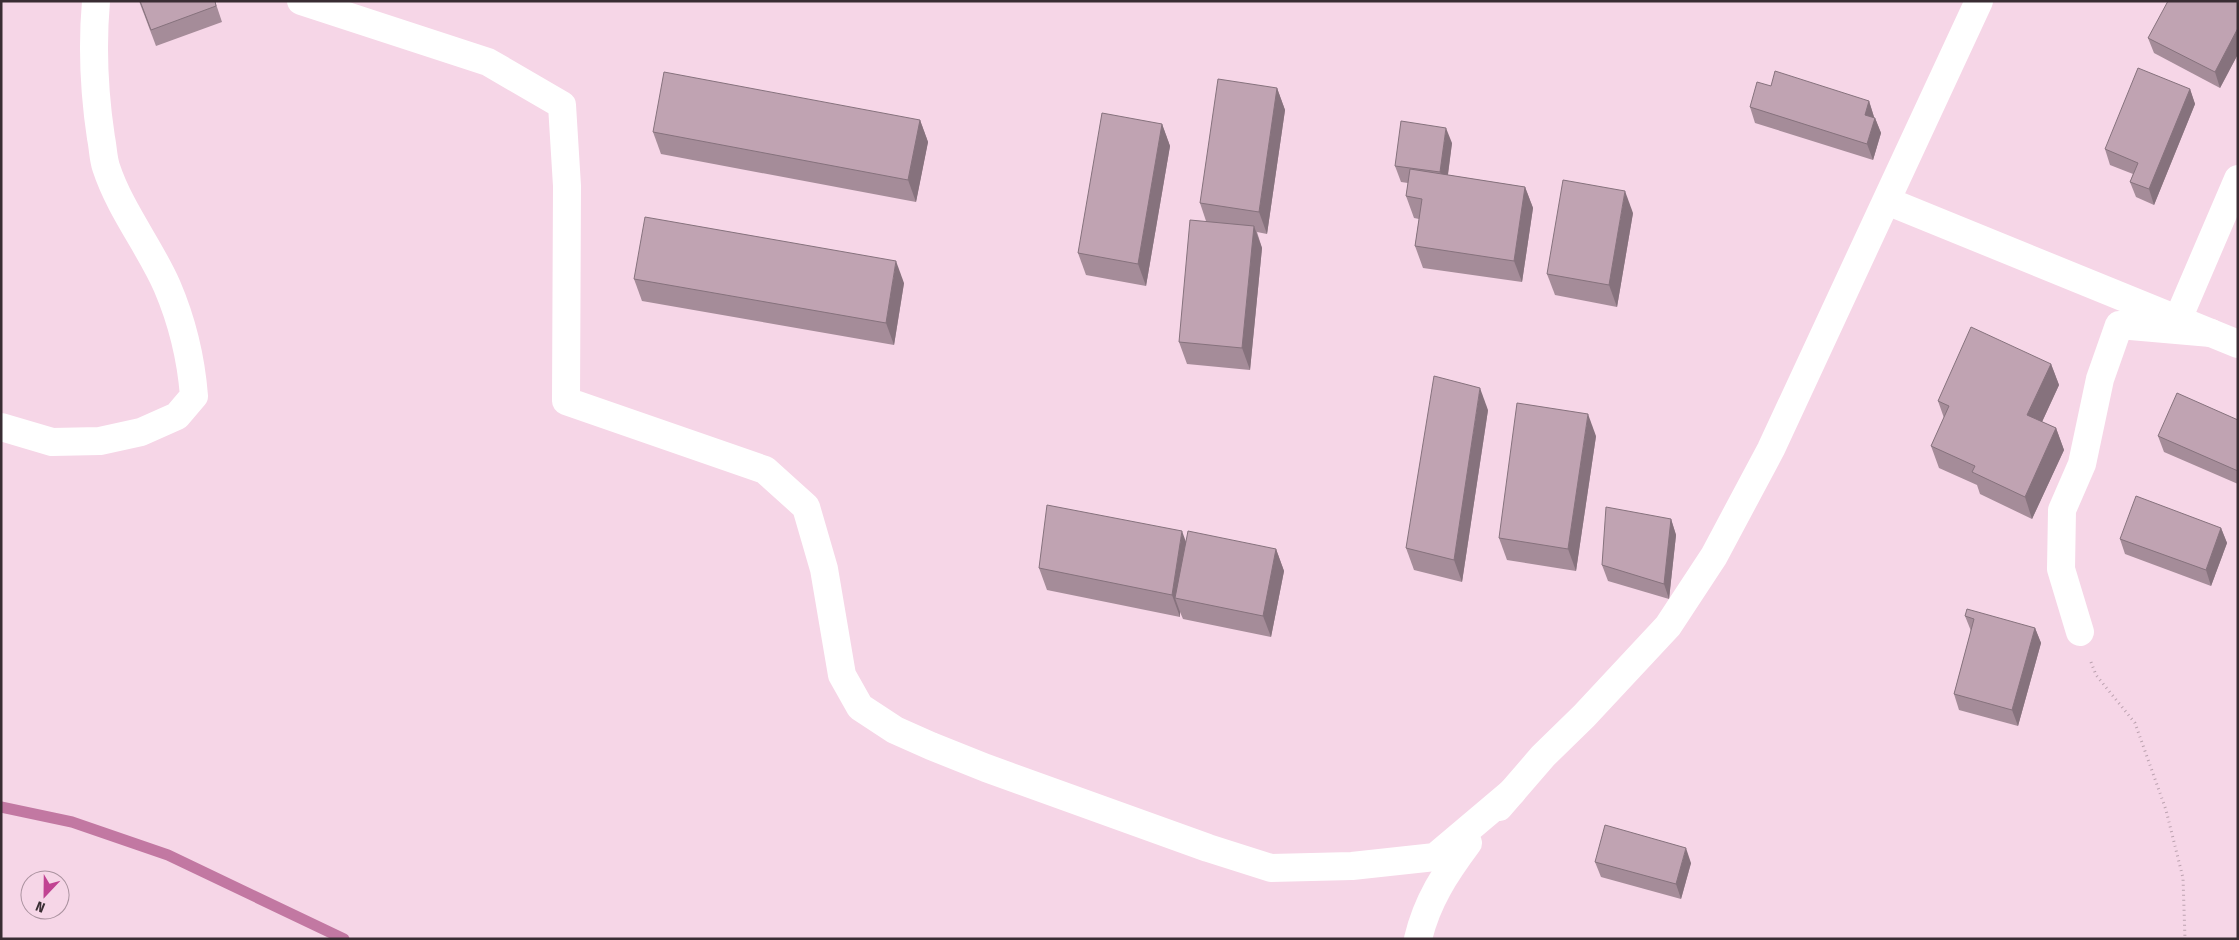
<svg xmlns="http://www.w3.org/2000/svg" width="2239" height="940" font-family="'Fira Sans Condensed',sans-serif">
<rect width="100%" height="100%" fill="#f6d6e7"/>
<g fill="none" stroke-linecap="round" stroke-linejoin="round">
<!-- stream -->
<polyline stroke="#c278a2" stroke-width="11" points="1,807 72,822 168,855 344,939"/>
<!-- path -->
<polyline stroke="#bca2b0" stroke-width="3" stroke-dasharray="1 4" stroke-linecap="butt" points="2091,662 2096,675 2135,723 2166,810 2183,878 2185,939"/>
<!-- street -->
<g stroke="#fff" stroke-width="28">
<polyline points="301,1 488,62 562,105 567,186 566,401 765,470 806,507 824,569 842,675 860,707 895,730 931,746 986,768 1208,848 1271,868 1352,866 1435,857 1512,792"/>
<polyline points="1887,201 2238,344"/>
<polyline points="2178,319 2238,179"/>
<path d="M 1,427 L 52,442 L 100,441 L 141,432 L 177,416 L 194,396 C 191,358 182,321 167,286 C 150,247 120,210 106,167 C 103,158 103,147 101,138 C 94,92 92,47 96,1"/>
<polyline points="2080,632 2061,569 2062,510 2082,464 2100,379 2119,325 2211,333"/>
<polyline points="1499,807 1543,756 1584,716 1668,626 1714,556 1771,449 1979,1"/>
<path d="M 1418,939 C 1427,901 1445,874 1468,843"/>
</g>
</g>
<!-- wall -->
<g fill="#a58c99">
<polygon points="139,1 215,1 222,22 156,46"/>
<polygon points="2238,1 2238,54 2220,88 2154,53 2148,38"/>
<polygon points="1771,86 1869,101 1874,117 1874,118 1875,118 1881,133 1873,160 1755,123 1750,107"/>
<polygon points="1277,88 1285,110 1267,234 1257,232 1262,248 1250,370 1187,364 1179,342 1206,221 1200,203"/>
<polygon points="2190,89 2195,104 2154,205 2136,197 2130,182 2133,174 2110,165 2105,149"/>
<polygon points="920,120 928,142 916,202 661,154 653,132"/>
<polygon points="1162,124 1170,146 1146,286 1086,275 1078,253"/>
<polygon points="1452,143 1448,175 1525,187 1533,208 1522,282 1423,268 1415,246 1419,219 1414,218 1406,196 1408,183 1401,182 1395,166"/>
<polygon points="1633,213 1617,307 1555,295 1547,274"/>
<polygon points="634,279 904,283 894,345 642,301"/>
<polygon points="2051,364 2059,385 2042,422 2056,428 2064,450 2032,519 1980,494 1977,485 1939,468 1931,446 1944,418 1938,401"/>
<polygon points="1488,410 1462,582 1414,570 1406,548"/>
<polygon points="2238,420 2238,484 2164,452 2158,436"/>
<polygon points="1596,436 1576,571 1507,560 1499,538"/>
<polygon points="1671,519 1676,535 1669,599 1608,581 1602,565"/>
<polygon points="2221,528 2227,543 2211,586 2125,554 2120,539"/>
<polygon points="1186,543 1276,549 1284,571 1271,637 1183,619 1180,612 1180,617 1047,590 1039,568"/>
<polygon points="1965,616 2035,628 2041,643 2018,726 1959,710 1954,694 1971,631"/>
<polygon points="1595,862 1691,863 1681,899 1601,877"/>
</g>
<!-- shaded-wall -->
<g fill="#86727d">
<polygon points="2238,28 2238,54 2220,88 2215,72"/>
<polygon points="1277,88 1285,110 1267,234 1259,212"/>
<polygon points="2190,89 2195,104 2154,205 2149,189"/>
<polygon points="1869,101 1874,117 1870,130 1865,115"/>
<polygon points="1875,118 1881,133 1873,160 1867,144"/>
<polygon points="920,120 928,142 916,202 908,180"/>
<polygon points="1162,124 1170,146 1146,286 1138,264"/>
<polygon points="1446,128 1452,143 1446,188 1440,172"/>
<polygon points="1525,187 1533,208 1522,282 1514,261"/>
<polygon points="1625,191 1633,213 1617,307 1609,285"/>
<polygon points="1254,226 1262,248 1250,370 1242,348"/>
<polygon points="896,261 904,283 894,345 886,323"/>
<polygon points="2051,364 2059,385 2035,437 2027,415"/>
<polygon points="1480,388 1488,410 1462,582 1454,560"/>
<polygon points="1588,414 1596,436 1576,571 1568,549"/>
<polygon points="2056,428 2064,450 2032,519 2025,497"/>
<polygon points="1671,519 1676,535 1669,599 1664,584"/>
<polygon points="2221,528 2227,543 2211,586 2206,570"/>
<polygon points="1182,531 1190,553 1175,598 1180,612 1180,617 1172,595"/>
<polygon points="1276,549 1284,571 1271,637 1263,616"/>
<polygon points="2035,628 2041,643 2018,726 2012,710"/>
<polygon points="1686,848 1691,863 1681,899 1676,884"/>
</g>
<!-- building -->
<g fill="#c0a3b2" stroke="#86727d">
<polygon points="140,1 215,1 216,6 151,30"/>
<polygon points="2168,1 2238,1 2238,28 2215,72 2148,38"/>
<polygon points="2138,68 2190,89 2149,189 2130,182 2138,163 2105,149"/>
<polygon points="1775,71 1869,101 1865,115 1875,118 1867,144 1750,107 1757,82 1771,86"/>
<polygon points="664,72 920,120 908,180 653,132"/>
<polygon points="1218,79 1277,88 1259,212 1200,203"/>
<polygon points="1102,113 1162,124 1138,264 1078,253"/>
<polygon points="1401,121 1446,128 1440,172 1395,166"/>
<polygon points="1410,169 1525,187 1514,261 1415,246 1422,199 1406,196"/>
<polygon points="1563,180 1625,191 1609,285 1547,274"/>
<polygon points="645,217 896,261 886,323 634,279"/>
<polygon points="1190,220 1254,226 1242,348 1179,342"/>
<polygon points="1971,327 2051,364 2027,415 2056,428 2025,497 1972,472 1975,466 1931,446 1949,406 1938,401"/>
<polygon points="1434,376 1480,388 1454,560 1406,548"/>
<polygon points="2177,393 2238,420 2238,471 2158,436"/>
<polygon points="1517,403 1588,414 1568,549 1499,538"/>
<polygon points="2136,496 2221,528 2206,570 2120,539"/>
<polygon points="1047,505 1182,531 1172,595 1039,568"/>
<polygon points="1606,507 1671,519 1664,584 1602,565"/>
<polygon points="1188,531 1276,549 1263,616 1175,598"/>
<polygon points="1967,609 2035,628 2012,710 1954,694 1974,619 1965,616"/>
<polygon points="1605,825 1686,848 1676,884 1595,862"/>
</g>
<!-- border -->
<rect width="2239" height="940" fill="none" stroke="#392d33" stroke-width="5"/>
<!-- north arrow -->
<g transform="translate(45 895) rotate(202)"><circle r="24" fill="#f6d6e7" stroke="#aa929f"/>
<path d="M0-4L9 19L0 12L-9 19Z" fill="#c14392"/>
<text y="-8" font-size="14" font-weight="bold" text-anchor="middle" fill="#392d33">N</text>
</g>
</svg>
